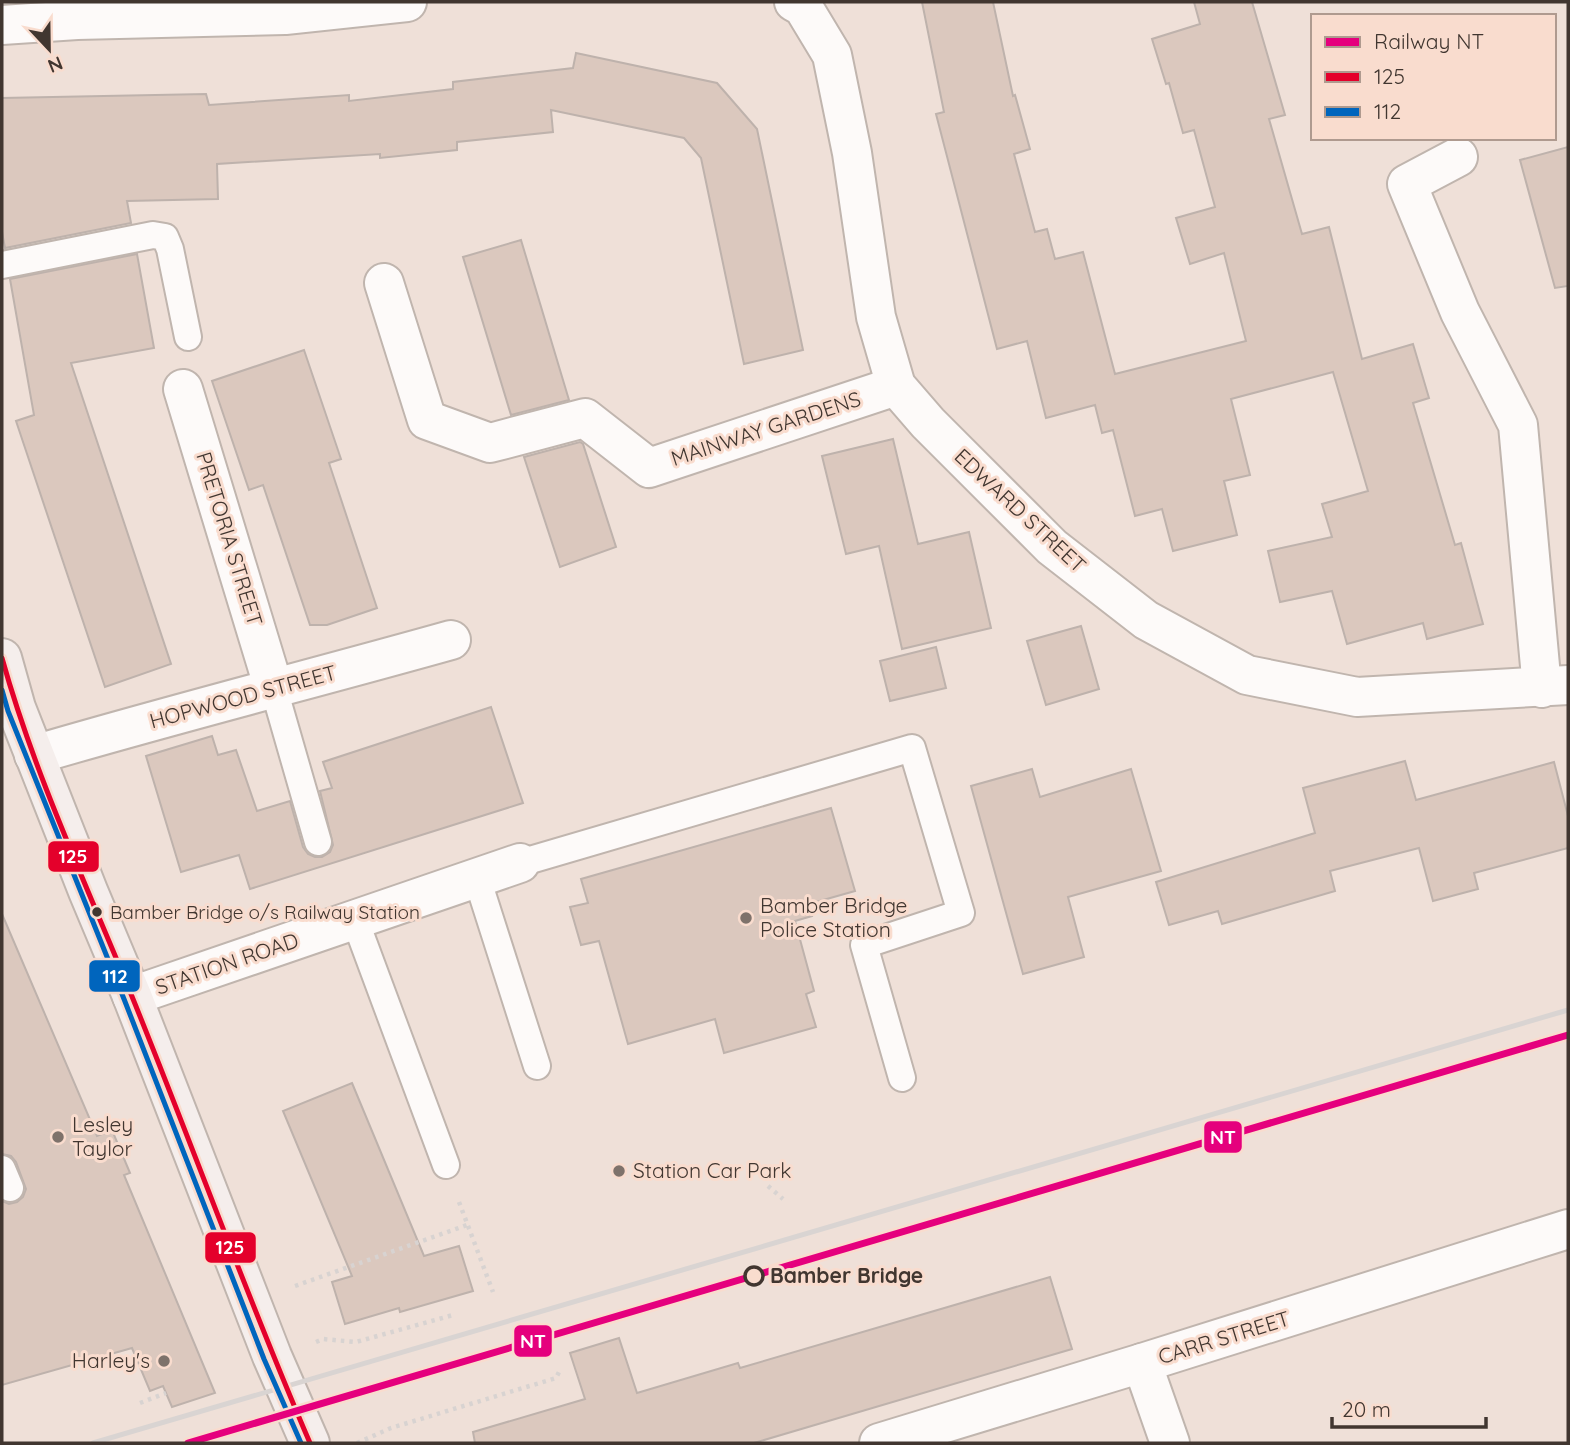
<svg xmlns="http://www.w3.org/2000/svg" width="1570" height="1445" font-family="Quicksand,sans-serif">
<rect width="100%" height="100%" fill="#efe0d8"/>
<!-- building -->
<g fill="#dbc8be" stroke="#beb2ac" stroke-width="2">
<polygon points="922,2 993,2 1013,96 1015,95 1030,149 1014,154 1035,232 1047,229 1055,259 1083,252 1115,374 1246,341 1224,253 1190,264 1176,218 1215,207 1194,130 1183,133 1169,83 1166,84 1152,39 1200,24 1194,2 1252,2 1285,115 1269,119 1302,234 1329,227 1362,359 1413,344 1429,398 1413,403 1455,545 1461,543 1483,624 1427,639 1423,623 1347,644 1332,591 1280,602 1268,551 1332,537 1322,504 1368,491 1333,372 1231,399 1250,475 1224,481 1237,535 1173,551 1162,509 1135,516 1113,430 1102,433 1095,405 1046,418 1027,341 997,349 936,114 944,112"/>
<polygon points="576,53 717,83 757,129 803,350 744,364 701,158 684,138 551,110 553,132 457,142 457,150 380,158 380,154 217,164 218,199 127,201 131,223 5,248 2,232 2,98 206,94 209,105 349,95 349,101 453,89 453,82 573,68"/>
<polygon points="1568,147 1568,286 1555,288 1520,160"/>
<polygon points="521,240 569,400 511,415 463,257"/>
<polygon points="137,254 154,348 71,363 171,664 105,687 16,421 34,415 10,279"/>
<polygon points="304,350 341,459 329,463 377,608 327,625 310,625 263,485 249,490 212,381"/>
<polygon points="893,439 918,544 969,532 991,628 902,649 879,546 846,554 822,456"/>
<polygon points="580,442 583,444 616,547 560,567 524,457"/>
<polygon points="1081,626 1099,689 1046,705 1027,641"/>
<polygon points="936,647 946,688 890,701 880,661"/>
<polygon points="491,707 523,803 250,889 239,855 181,872 146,756 212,736 218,755 236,750 257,811 290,801 303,847 308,854 315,857 322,857 330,852 333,845 320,791 332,788 323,762"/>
<polygon points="1405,761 1416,800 1554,762 1568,816 1568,848 1474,873 1478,889 1433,901 1419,848 1330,871 1335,891 1222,924 1218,911 1169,925 1156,882 1315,833 1303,788"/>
<polygon points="1032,769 1040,797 1131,769 1161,871 1068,897 1084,957 1023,974 971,786"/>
<polygon points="831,808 855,891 809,904 812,916 795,921 814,991 806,994 816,1027 724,1053 715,1019 628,1044 599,941 581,945 570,907 588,903 581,879"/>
<polygon points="2,914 97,1136 112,1130 130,1173 124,1175 215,1393 172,1407 163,1386 150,1391 132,1348 2,1385 2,1201 9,1204 17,1202 23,1197 26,1189 16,1162 11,1156 2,1154"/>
<polygon points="352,1083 424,1256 459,1246 473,1291 400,1312 399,1308 345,1324 332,1282 352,1276 283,1111"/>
<polygon points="1050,1277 1072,1349 754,1443 475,1443 473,1432 585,1399 570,1353 619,1338 637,1393 738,1363 740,1368"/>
</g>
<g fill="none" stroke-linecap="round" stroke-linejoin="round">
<!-- service casing -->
<g stroke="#c0b5ae" stroke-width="30">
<g id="service">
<polyline points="2,265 153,235 165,237 170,249 188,337"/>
<polyline points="274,689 318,842"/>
<polyline points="520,863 912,748 961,913 864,945 902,1078"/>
<polyline points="477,878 537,1066"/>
<polyline points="355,920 446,1165"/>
<polyline points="2,1169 10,1188"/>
</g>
</g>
<!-- minor casing -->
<g stroke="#c0b5ae" stroke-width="42">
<g id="minor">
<polyline points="794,2 803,7 832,55 852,153 876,317 896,386 928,423 1052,547 1146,620 1247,675 1357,697 1568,685"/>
<polyline points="2,25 77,20 285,15 407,2"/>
<polyline points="1458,157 1407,184 1460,312 1518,425 1542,688"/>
<polyline points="384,283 427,420 490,443 585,418 649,468 896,386"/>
<polyline points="183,389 274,689"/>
<path d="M 34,755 C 173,714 312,679 451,640"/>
<polyline points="132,996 520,863"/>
<polyline points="1142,1363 1170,1443"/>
<polyline points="879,1443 1142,1363 1568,1229"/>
</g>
</g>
<!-- secondary casing -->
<g stroke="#c0b5ae" stroke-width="42">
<polyline id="secondary" points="2,658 16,708 88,891 132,996 272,1356 310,1443"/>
</g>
<!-- path -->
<g stroke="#d8d3d1" stroke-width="4.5" stroke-dasharray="3.5 5" stroke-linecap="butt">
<polyline points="768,1186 783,1199"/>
<polyline points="459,1202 493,1292"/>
<polyline points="295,1286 467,1225"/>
<polyline points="316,1342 323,1339 356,1342 453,1315"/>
<polyline points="140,1403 166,1393"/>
<polyline points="357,1443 391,1428 556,1378 560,1370"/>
</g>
<!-- service -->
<use href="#service" stroke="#fdfaf9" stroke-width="26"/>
<!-- minor -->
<use href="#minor" stroke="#fdfaf9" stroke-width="38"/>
<!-- secondary -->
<use href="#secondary" stroke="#f5eeec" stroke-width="38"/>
<!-- rail -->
<polyline stroke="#d9d4d2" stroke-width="5" points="93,1443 1568,1010"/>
<!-- bus-1 casing -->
<g stroke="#f9dcce" stroke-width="10">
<path id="bus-1" d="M 2,658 C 34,773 86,884 131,994 C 192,1144 246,1295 310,1443"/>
</g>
<!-- bus-2 casing -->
<g stroke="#f9dcce" stroke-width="10">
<polyline id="bus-2" points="2,690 8,711 124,999 264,1359 301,1443"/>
</g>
<!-- bus-1 -->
<use href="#bus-1" stroke="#e4002b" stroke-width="5"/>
<!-- bus-2 -->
<use href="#bus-2" stroke="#0065bd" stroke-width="5"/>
<!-- rail-1 casing -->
<g stroke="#f9dcce" stroke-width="12">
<polyline id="rail-1" points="188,1443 1568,1035"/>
</g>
<!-- rail-1 -->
<use href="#rail-1" stroke="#e5007d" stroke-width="7"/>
</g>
<!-- markers -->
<circle fill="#413630" stroke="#f9dcce" stroke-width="2.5" cx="97" cy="912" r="6"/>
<g fill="#7e726b" stroke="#f9dcce" stroke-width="2.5">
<circle cx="746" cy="918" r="7"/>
<circle cx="58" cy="1137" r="7"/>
<circle cx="619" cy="1171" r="7"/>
<circle cx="164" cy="1361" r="7"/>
</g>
<circle fill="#f9dcce" stroke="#413630" stroke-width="3.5" cx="754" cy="1276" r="9"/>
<g text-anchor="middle" stroke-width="6" stroke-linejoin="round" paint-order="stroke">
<!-- bus labels -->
<g font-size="19" fill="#413630" stroke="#f9dcce" text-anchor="start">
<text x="110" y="919">Bamber Bridge o/s Railway Station</text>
</g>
<!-- street labels -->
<g font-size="21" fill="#413630" stroke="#f9dcce">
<text transform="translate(766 429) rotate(-18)" y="7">MAINWAY GARDENS</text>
<text transform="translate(1020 511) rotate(43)" y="7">EDWARD STREET</text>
<text transform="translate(229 539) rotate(73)" y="7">PRETORIA STREET</text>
<text transform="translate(243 697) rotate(-15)" y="7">HOPWOOD STREET</text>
<text transform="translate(227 964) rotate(-19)" y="7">STATION ROAD</text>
<text transform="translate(1224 1338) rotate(-17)" y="7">CARR STREET</text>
</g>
<!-- poi labels -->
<g font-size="21" fill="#413630" stroke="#f9dcce" text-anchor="start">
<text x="760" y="913">Bamber Bridge<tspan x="760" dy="24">Police Station</tspan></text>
<text x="72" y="1132">Lesley<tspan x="72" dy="24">Taylor</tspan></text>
<text x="633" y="1178">Station Car Park</text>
<text x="150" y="1368" text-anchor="end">Harley's</text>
</g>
<!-- stop labels -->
<g font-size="21" font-weight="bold" fill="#413630" stroke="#f9dcce" text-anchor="start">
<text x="770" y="1283">Bamber Bridge</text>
</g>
</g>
<g stroke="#f9dcce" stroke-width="2.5">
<rect x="47" y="840" width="53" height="33" rx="7" fill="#e4002b"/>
<rect x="88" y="959" width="53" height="34" rx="7" fill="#0065bd"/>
<rect x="1203" y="1120" width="40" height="34" rx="7" fill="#e5007d"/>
<rect x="204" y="1231" width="53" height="33" rx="7" fill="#e4002b"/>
<rect x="513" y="1324" width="40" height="34" rx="7" fill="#e5007d"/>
</g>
<g font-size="19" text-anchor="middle" font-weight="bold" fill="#fff">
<text x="73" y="863">125</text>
<text x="115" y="983">112</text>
<text x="1223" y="1144">NT</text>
<text x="230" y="1254">125</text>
<text x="533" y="1348">NT</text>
</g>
<!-- border -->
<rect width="1570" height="1445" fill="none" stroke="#413630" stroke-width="7"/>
<!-- legend -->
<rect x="1311" y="14" width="245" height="126" fill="#f9dcce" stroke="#af9a8f" stroke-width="2"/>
<rect x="1325" y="37" width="35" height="10" fill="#e5007d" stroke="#af9a8f" stroke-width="2"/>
<text x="1374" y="49" font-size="21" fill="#413630">Railway NT</text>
<rect x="1325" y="72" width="35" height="10" fill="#e4002b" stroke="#af9a8f" stroke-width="2"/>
<text x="1374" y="84" font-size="21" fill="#413630">125</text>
<rect x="1325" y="107" width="35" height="10" fill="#0065bd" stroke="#af9a8f" stroke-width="2"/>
<text x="1374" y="119" font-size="21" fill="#413630">112</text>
<!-- north arrow -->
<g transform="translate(49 49) rotate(158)" stroke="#f9dcce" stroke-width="5" paint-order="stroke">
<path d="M0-5L12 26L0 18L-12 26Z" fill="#413630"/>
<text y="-10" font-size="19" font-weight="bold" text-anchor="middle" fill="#413630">N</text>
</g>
<!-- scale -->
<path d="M1332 1417v10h154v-10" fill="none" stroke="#413630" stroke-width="3.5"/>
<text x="1342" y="1417" font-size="21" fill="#413630" stroke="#f9dcce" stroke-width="5" paint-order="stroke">20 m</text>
</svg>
